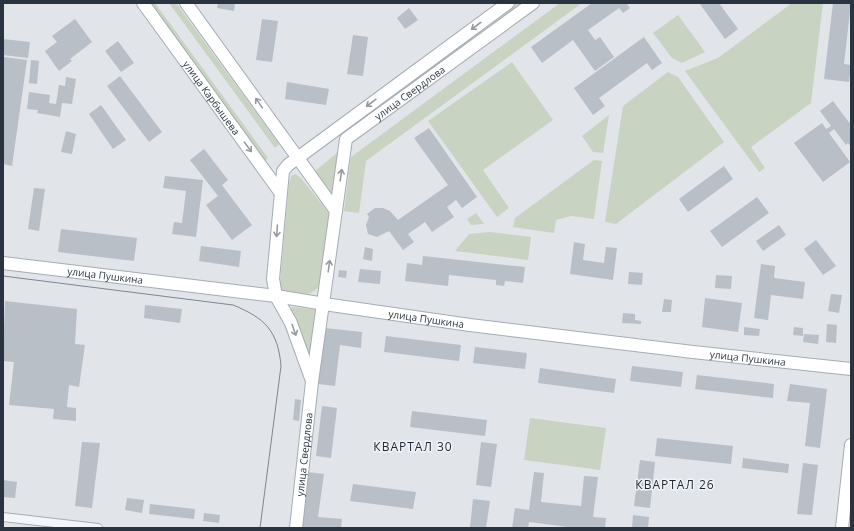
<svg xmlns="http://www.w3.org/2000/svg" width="854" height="531" font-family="'Open Sans',sans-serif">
<rect width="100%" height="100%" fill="#e1e5e9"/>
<!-- green -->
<g fill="#c8d3c2">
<polygon points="149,3 155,3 268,158 265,161"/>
<polygon points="169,3 176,3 279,144 275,148"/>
<polygon points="515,3 524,3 357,125 353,122"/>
<polygon points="560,3 582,3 366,161 359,213 344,211 351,157"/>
<polygon points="792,3 823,3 811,103 751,147 765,168 759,172 685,71 718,58"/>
<polygon points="678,15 705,52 682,63 672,58 653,33"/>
<polygon points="512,62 553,120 483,170 509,208 497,217 428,121"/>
<polygon points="668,72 678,77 724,142 616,224 605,222 623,106"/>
<polygon points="609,115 603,153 593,152 582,136"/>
<polygon points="338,152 332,194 315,171"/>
<polygon points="594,160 602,161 594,219 571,216 556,220 554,233 513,227 515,218"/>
<path d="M 295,174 L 300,177 L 329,213 L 320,286 C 308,298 297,298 281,290 L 280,283 L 289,184 L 291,176 Z"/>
<polygon points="476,213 484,224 471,225 467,219"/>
<polygon points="490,232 531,237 528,260 455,251 469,234"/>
<polygon points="292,307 318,310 313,352 306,350 290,310"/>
<polygon points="530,418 606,428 600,470 524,460"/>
</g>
<!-- building -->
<g fill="#b8bfc6">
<polygon points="218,3 235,3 234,11 217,8"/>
<polygon points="592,3 626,3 630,8 623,13 619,8 588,30 595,40 600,37 614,57 595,71 573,40 542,63 531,47"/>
<polygon points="702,3 719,3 738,29 725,39 700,4"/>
<polygon points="833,3 851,3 844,64 851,65 849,82 824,79"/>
<polygon points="409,8 418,20 405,29 397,18"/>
<polygon points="75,19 92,42 70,59 72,61 59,71 45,51 57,42 52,36"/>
<polygon points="262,19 278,21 272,62 256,60"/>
<polygon points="353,35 368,37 363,76 347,74"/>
<polygon points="644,37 662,63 652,70 647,63 599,98 605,106 593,115 574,88"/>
<polygon points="3,39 30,42 28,58 3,55"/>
<polygon points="118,41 134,63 121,72 105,51"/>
<polygon points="4,57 27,60 12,166 3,164"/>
<polygon points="31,60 39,61 37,84 29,83"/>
<polygon points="120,76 162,132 149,142 107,86"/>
<polygon points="66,77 76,79 72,104 62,103 60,117 37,113 38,110 27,109 29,92 50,95 49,103 56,104 59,85 65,86"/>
<polygon points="287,82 329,89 326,105 285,99"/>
<polygon points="833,101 851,125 851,147 848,143 846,145 834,129 829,133 850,162 823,182 794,143 822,123 826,129 831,126 820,111"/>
<polygon points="101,105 126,140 113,149 89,114"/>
<polygon points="429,128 477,197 462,208 456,200 447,207 454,217 432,232 425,222 408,234 414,242 403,250 389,231 377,237 368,234 366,225 369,217 367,214 375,208 383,208 390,211 398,220 448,185 414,138"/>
<polygon points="66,131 76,134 72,154 61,152"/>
<polygon points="204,149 228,180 222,185 252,225 232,240 206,205 218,196 190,160"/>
<polygon points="724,166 733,179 688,212 679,199"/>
<polygon points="165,176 203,180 196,237 172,234 174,222 182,223 186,191 163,188"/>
<polygon points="34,188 45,189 39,231 28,229"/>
<polygon points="757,197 769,213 722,247 710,231"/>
<polygon points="779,225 786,235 763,251 756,241"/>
<polygon points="61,229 137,238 134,261 58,252"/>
<polygon points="816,240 836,266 823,275 804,249"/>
<polygon points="574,242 585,244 583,260 604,263 606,247 617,248 613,280 570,274"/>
<polygon points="201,246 241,251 239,267 199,261"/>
<polygon points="365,247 373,249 372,261 363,259"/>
<polygon points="423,256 525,267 523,283 505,281 504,286 496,285 496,280 449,275 448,286 405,281 407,263 422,265"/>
<polygon points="761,264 775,266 774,278 805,282 803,299 771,295 768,320 754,318"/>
<polygon points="360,269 381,271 380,284 358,282"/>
<polygon points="339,270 347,271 346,278 338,277"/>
<polygon points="629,272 643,273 642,285 628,284"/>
<polygon points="716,275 732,276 731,289 715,288"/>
<polygon points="831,294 842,295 839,313 828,311"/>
<polygon points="705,298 742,303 738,332 702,327"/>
<polygon points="664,299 672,300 671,312 662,312"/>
<polygon points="5,301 77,309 75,344 85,345 79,387 69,385 67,407 76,408 76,421 53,419 54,409 9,405 14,362 3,361"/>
<polygon points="145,305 182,309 180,323 144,318"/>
<polygon points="623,313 635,314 635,320 641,321 641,324 622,323"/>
<polygon points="827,324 837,325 836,343 826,342"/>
<polygon points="744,327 760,329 759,336 744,335"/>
<polygon points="794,327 803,328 803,336 793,335"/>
<polygon points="325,328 362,332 361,348 340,345 335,386 318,384"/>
<polygon points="804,334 819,335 818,344 803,342"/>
<polygon points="386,336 461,345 459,361 384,352"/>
<polygon points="475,347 527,353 525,369 473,363"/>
<polygon points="632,366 683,372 681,387 630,381"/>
<polygon points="540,368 616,379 614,393 538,383"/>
<polygon points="697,375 774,384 773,398 695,389"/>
<polygon points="790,384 827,389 820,448 805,446 810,403 787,401"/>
<polygon points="295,399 301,400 299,421 293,420"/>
<polygon points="322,406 337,408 331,458 316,456"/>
<polygon points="412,411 487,420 485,436 410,427"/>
<polygon points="657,438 733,446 731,464 655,456"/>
<polygon points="82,442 100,443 92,508 75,506"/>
<polygon points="481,442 497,444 491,487 476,485"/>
<polygon points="743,458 789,464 788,473 742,468"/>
<polygon points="640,460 655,462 650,508 634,506"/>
<polygon points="803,463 818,465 812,515 797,514"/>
<polygon points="308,472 324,474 318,517 342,519 341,528 301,528"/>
<polygon points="534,472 544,473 541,502 581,506 584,476 598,477 593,517 606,518 605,528 576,528 529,522 528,528 512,528 515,508 529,510"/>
<polygon points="3,480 17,482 15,498 3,497"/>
<polygon points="353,484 416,492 413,509 350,501"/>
<polygon points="127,498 144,500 142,513 125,510"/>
<polygon points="473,499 490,501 486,528 470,528"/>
<polygon points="150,504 195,509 194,519 149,514"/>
<polygon points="204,513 220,515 219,523 203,521"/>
<polygon points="633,515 649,517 648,528 632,528"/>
</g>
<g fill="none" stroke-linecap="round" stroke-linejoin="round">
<!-- street casing -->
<g stroke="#a6acb3" stroke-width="10">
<polyline id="street" points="3,517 98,528"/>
</g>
<!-- secondary casing -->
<g stroke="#a6acb3" stroke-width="14">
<g id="secondary">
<path id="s1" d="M 143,3 L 280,192"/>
<polyline points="186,3 336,211"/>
<path id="s2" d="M 3,263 L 276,296 L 331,305 L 470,325 L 693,352 L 851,369"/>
<polyline points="312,381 291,323 276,296 273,279 283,171 288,165 508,3"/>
<path id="s3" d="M 296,528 L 312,382 L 346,139 L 533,3"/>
<polyline points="842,528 851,445"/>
</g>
</g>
<!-- street -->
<use href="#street" stroke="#f4f5f8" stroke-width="8"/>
<!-- secondary -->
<use href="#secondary" stroke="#fff" stroke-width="12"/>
<!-- tram -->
<path stroke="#7b8693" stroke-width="1" d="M 3,276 L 233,305 C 265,318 278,331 281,366 L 260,528"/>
</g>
<!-- one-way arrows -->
<defs><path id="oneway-shaft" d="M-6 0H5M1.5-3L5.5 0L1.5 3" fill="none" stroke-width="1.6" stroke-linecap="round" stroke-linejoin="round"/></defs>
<g stroke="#949aa0">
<use href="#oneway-shaft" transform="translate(476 26) rotate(143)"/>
<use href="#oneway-shaft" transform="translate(259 103) rotate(-125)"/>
<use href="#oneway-shaft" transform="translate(371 103) rotate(143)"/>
<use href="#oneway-shaft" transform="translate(248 147) rotate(54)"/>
<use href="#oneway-shaft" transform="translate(341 175) rotate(-82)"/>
<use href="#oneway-shaft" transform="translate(277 231) rotate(94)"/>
<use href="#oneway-shaft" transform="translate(329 266) rotate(-82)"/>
<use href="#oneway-shaft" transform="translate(294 330) rotate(71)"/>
</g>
<g text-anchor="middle" stroke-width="3" stroke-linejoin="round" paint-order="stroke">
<!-- street labels -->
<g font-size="10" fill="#2a3441" stroke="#f1f4f7">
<text dy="4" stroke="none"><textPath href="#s3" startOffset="471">улица Свердлова</textPath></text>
<text dy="4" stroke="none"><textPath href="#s1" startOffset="117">улица Карбышева</textPath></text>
<text dy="4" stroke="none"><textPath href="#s2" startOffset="103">улица Пушкина</textPath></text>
<text dy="4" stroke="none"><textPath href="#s2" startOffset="427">улица Пушкина</textPath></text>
<text dy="4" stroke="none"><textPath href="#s2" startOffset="751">улица Пушкина</textPath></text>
<text dy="4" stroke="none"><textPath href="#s3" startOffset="74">улица Свердлова</textPath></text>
</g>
<!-- quarter labels -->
<g font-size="12" letter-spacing="1" fill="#1c2532" stroke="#f1f4f7">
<text x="413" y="451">КВАРТАЛ 30</text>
<text x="675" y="489">КВАРТАЛ 26</text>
</g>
</g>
<!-- border -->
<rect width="854" height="531" fill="none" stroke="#2a3441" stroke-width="8"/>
</svg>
